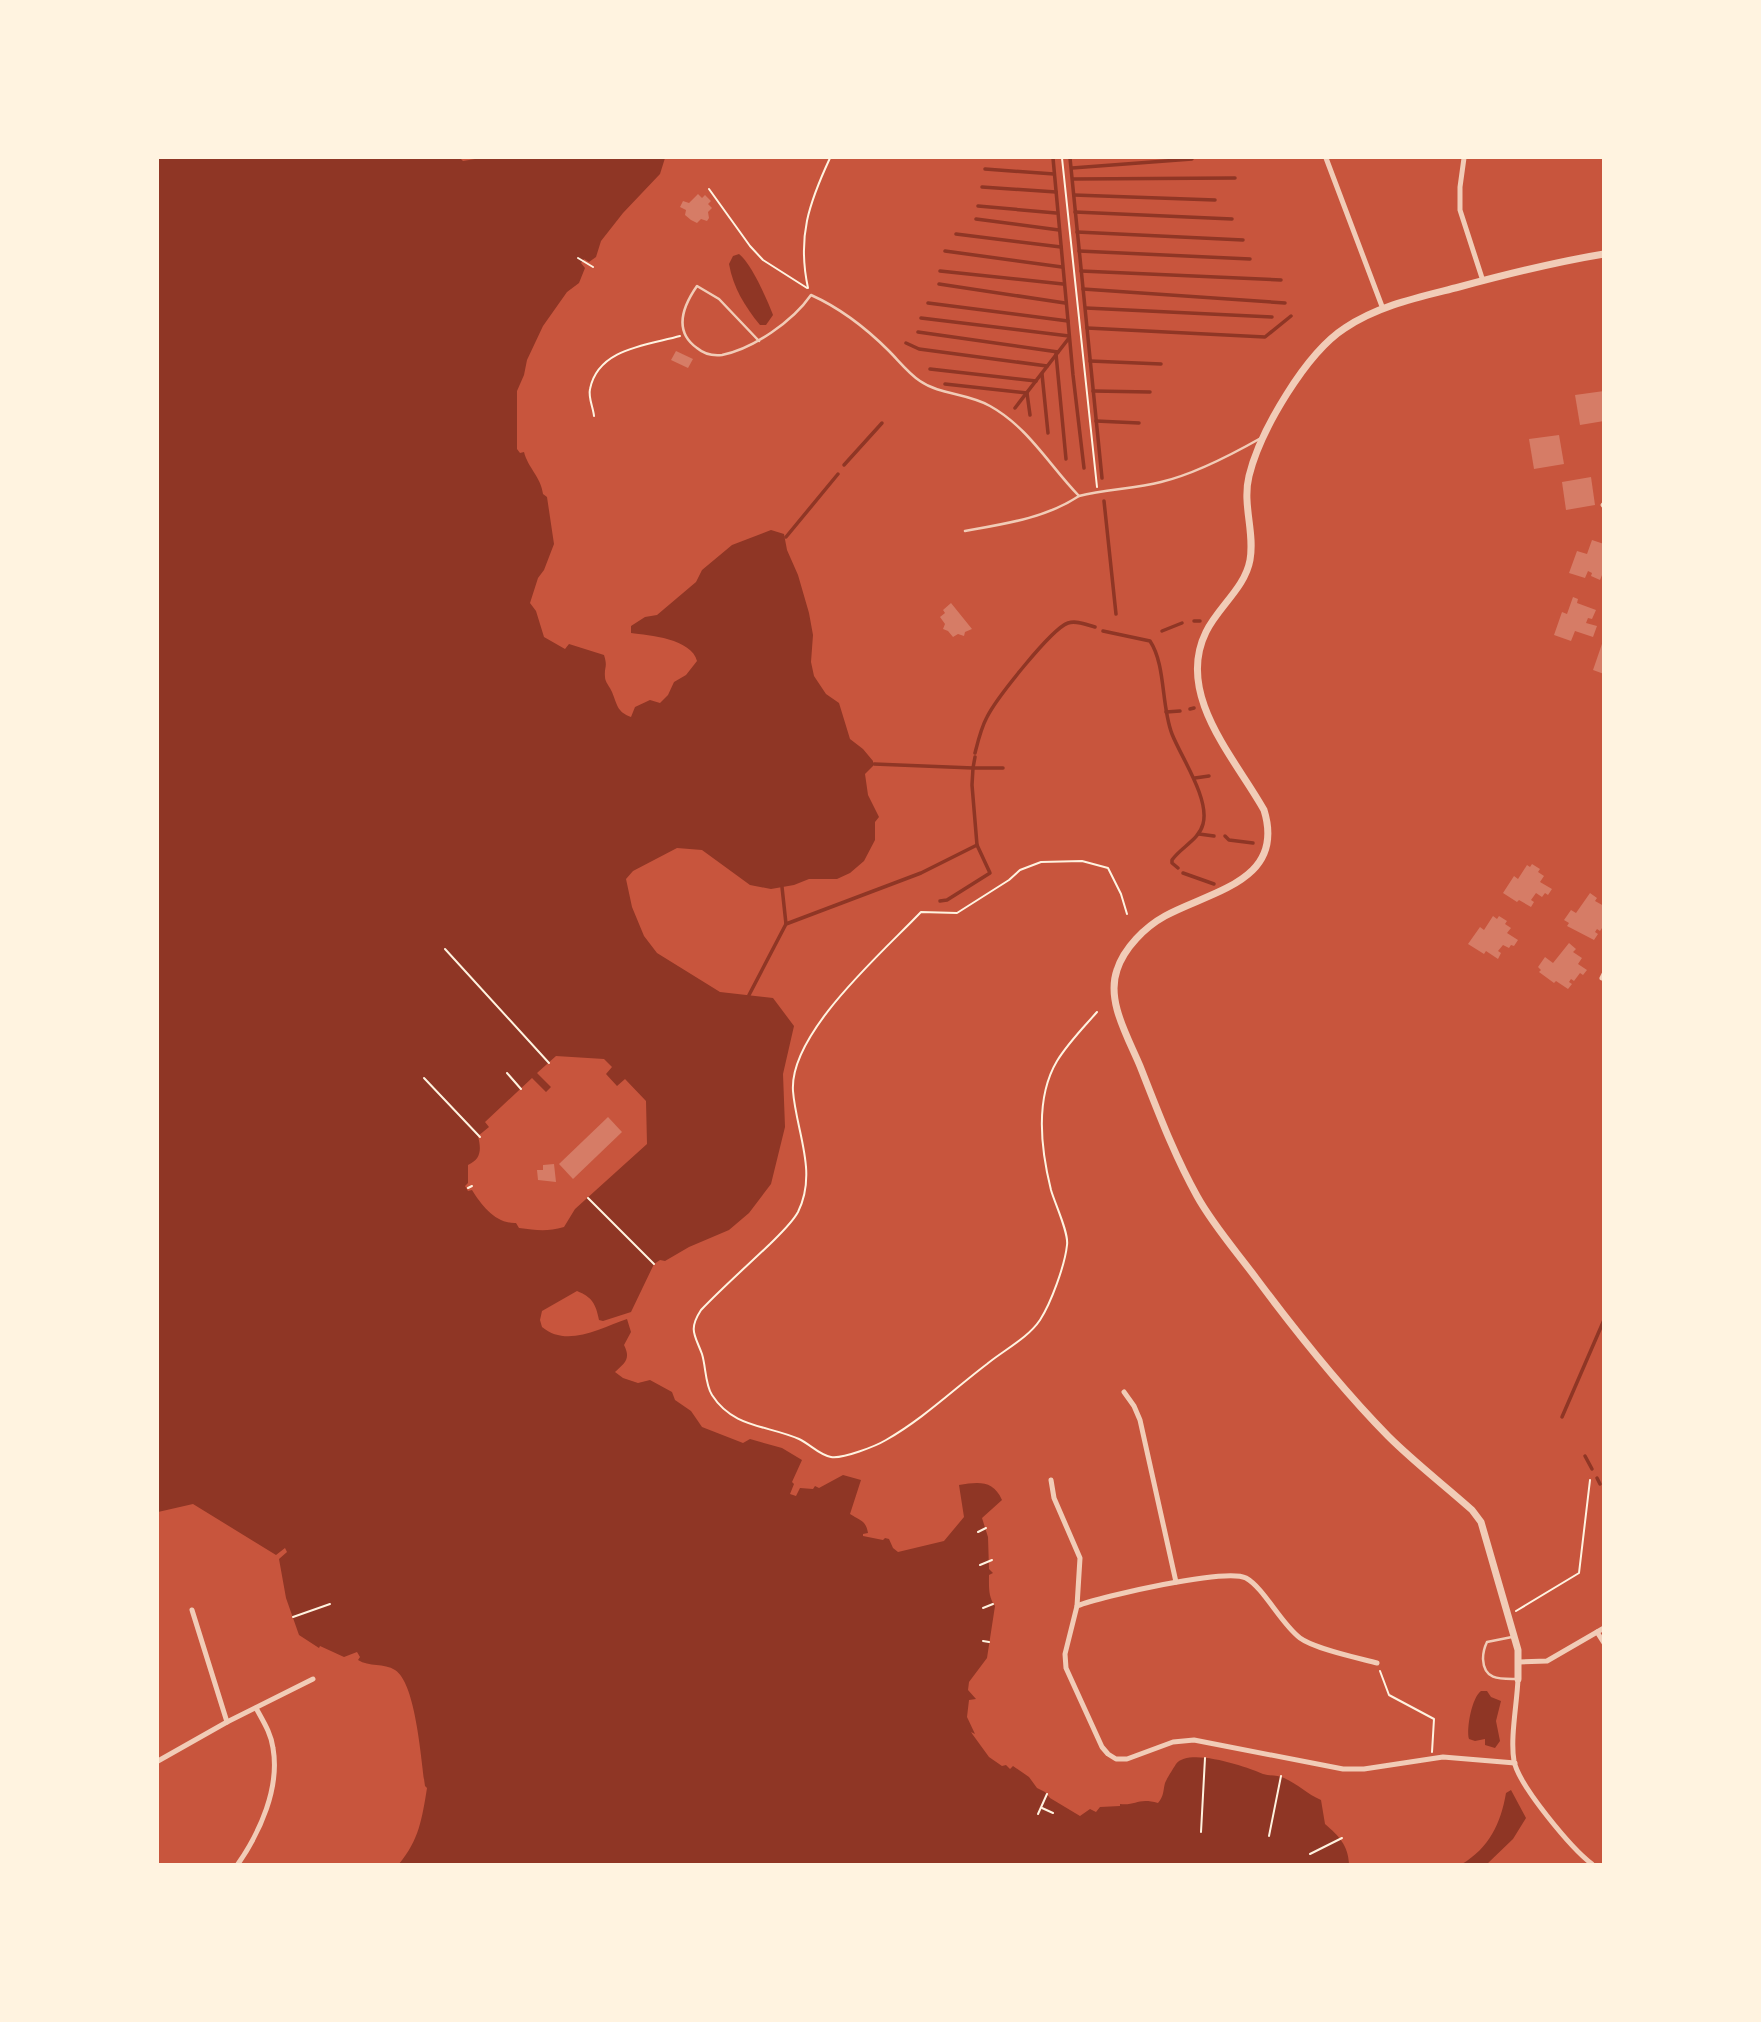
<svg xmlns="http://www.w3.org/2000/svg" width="1761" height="2022" font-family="Helvetica,sans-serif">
<rect width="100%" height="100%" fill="#c8553d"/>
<!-- water -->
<g fill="#8f3625" fill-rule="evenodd">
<path d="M 158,158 L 460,158 L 463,161 L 481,158 L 665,158 L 660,174 L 623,213 L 601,241 L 596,257 L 589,262 L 584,259 L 581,263 L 585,268 L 579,283 L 567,292 L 543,326 L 527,360 L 524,375 L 517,391 L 517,449 L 520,453 L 524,452 C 528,468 541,477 543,494 L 547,497 L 554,544 L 544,570 L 538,578 L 530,603 L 536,611 L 544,637 L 565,649 L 569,644 L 604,655 C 608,668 604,666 605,677 C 605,682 610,687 612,692 C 617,704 617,712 631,717 L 635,707 L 650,700 L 660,703 L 668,695 L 674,682 L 686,675 L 697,661 C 692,639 649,635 631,633 L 631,626 L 645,617 L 657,615 L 696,582 L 702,570 L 732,545 L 771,530 L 784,534 L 787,550 L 798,575 L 809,613 L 813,635 L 811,662 L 814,676 L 826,694 L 839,703 L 850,739 L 863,749 L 873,761 L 873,766 L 865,774 L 868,795 L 879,817 L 875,822 L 875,840 L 864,861 L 850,873 L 837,879 L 809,879 L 794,885 L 771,889 L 750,885 L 702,850 L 677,848 L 633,871 L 626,879 L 632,907 L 644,936 L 657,953 L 720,992 L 773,998 L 794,1026 L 783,1074 L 785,1127 L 771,1184 L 749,1213 L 729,1230 L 689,1247 L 665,1261 L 660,1260 L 654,1264 L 631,1312 L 603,1321 L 599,1320 C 596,1304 592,1297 577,1291 L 542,1311 L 540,1320 L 542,1327 C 567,1348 600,1328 627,1319 L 631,1332 L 624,1345 C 631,1359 625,1363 615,1372 L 623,1378 L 638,1383 L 650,1380 L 672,1392 L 675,1400 L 691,1411 L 702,1427 L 743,1443 L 750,1439 L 782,1448 L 802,1460 L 792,1482 L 794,1484 L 790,1494 L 796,1496 L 800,1488 L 813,1489 L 815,1486 L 819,1488 L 843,1475 L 861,1480 L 850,1514 C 859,1520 866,1520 868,1533 L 863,1534 L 863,1536 L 883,1540 L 885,1538 L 889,1539 L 893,1548 L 898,1552 L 944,1541 L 964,1517 L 959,1485 C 979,1482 993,1480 1002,1500 L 982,1518 L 988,1537 L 989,1569 L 993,1573 L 989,1575 C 989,1586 988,1597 995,1606 L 987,1658 L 969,1682 L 968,1690 L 976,1699 L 969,1700 L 967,1717 L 975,1734 L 971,1732 L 973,1735 L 989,1757 L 1002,1766 L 1006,1765 L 1010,1769 L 1013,1766 L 1029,1777 L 1037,1788 L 1045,1792 L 1050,1798 L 1080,1816 L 1090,1809 L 1096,1812 L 1100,1807 L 1120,1806 L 1120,1804 C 1136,1806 1138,1797 1158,1803 C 1164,1796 1163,1791 1165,1783 C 1167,1778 1173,1769 1176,1764 C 1189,1747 1247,1767 1263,1774 C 1270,1776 1278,1775 1284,1778 C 1298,1784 1307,1794 1321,1800 L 1325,1824 C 1339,1836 1348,1845 1349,1864 L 399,1864 C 419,1840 422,1819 427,1788 L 425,1786 C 421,1760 416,1683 395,1670 C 384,1663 369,1667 358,1660 L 360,1657 L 357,1652 L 344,1657 L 320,1646 L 319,1648 L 299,1635 L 286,1598 L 279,1559 L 287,1552 L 285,1548 L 276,1555 L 193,1504 L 158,1512 ZM 556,1056 L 604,1059 L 612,1067 L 606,1074 L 617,1086 L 625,1079 L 646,1101 L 647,1144 L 575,1209 L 564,1227 C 546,1232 536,1230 519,1228 L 516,1223 C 496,1224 482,1206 472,1190 L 468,1191 L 465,1186 L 468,1183 L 468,1165 C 482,1159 481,1148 478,1136 L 489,1127 L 485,1122 L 532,1078 L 546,1092 L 551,1087 L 537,1073 Z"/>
<path d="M 739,254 C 751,263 767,299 773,315 L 766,325 L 760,325 C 745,307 733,287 729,264 L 733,256 Z"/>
<path d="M 1481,1691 L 1487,1691 L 1491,1697 L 1501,1701 L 1496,1721 L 1500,1741 L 1495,1748 L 1485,1745 L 1485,1739 L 1475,1741 L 1469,1739 C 1466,1729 1472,1697 1481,1691 Z"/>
<path d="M 1511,1790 L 1526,1818 L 1513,1839 L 1487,1864 L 1462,1864 C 1489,1848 1501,1823 1506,1793 Z"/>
</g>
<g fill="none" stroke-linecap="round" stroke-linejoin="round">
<!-- stream -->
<g stroke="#8f3625" stroke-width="3.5">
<polyline points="1053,158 1073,375 1084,468"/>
<polyline points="1070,158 1102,478"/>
<polyline points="1072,168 1192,159"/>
<polyline points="985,169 1054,174"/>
<polyline points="1073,179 1235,178"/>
<polyline points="982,187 1056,192"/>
<polyline points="1074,195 1215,200"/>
<polyline points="978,206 1056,213"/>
<polyline points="1075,212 1232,219"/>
<polyline points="976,219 1059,230"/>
<polyline points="1077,232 1243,240"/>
<polyline points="956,234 1061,247"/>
<polyline points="945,251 1062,267"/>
<polyline points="1079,251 1250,259"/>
<polyline points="940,271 1063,284"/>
<polyline points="1081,271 1281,280"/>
<polyline points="939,284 1065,303"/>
<polyline points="1083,289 1285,303"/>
<polyline points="928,303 1068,321"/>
<polyline points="1086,308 1272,317"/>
<polyline points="921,318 1069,336"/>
<polyline points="1087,328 1265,337 1291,316"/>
<polyline points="918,332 1058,352"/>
<polyline points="906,343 919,349 1047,366"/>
<polyline points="1056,354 1066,459"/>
<polyline points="1090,361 1161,364"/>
<polyline points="930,369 1036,381"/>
<polyline points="1042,374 1048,433"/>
<polyline points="945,384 1027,393 1030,415"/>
<polyline points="1093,391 1150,392"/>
<polyline points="1015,408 1069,338"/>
<polyline points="1096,421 1139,423"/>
<polyline points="844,465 882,423"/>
<polyline points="1104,501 1116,614"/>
<polyline points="786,537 838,474"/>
<polyline points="1194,621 1200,621"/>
<path d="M 1103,631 L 1150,641 C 1166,665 1161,706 1172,734 C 1181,757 1210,799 1203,824 C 1199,840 1181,847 1172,860 L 1172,863 L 1178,868"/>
<polyline points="1162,631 1182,623"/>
<polyline points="1190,709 1194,708"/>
<polyline points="1166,712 1180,711"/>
<path d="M 975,753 C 978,741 981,728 987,717 C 996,699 1051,629 1068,623 C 1077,620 1087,625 1095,627"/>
<polyline points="874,764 973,768 975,757"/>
<polyline points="1195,778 1209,776"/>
<polyline points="1199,834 1214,836"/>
<polyline points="1225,836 1229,840 1253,843"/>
<polyline points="1183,873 1214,884"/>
<polyline points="782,887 786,924"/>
<polyline points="940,901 947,900 990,873 977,845 972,785 973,768 1003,768"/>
<polyline points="749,995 786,924 921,873 977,845"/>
<polyline points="1562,1417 1604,1320"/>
<polyline points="1585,1456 1592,1469"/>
<polyline points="1597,1478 1600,1484"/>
</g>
</g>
<!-- building -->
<g fill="#d67c66">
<polygon points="698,194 702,198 705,195 711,201 708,204 712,208 708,212 709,218 707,221 701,219 697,223 691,220 685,215 686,210 680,207 683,201 689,203"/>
<polygon points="676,351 693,359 688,368 671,360"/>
<polygon points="1604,391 1604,421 1580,425 1575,395"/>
<polygon points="1559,435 1564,464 1534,469 1529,439"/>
<polygon points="1591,477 1595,505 1566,510 1562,482"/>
<polygon points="1592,540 1604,544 1604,570 1600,580 1591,576 1592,573 1588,571 1585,578 1569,573 1577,551 1587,554"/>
<polygon points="1573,597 1578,599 1577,603 1596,610 1592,619 1588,618 1586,623 1597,626 1593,637 1575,631 1571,641 1554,635 1562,612 1567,614"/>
<polygon points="951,603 972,629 965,632 964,636 958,634 953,637 948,631 943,629 945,624 940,617 945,613 943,610"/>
<polygon points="1603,641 1604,641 1604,674 1593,670"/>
<polygon points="1532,864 1540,869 1538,872 1544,876 1540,882 1552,889 1548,895 1545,893 1542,897 1536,893 1531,900 1534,902 1531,907 1519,900 1517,902 1503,893 1514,876 1518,879 1527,865 1530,867"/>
<polygon points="1590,893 1597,898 1595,901 1604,906 1604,925 1600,931 1597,929 1595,932 1598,934 1594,940 1567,926 1569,923 1564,920 1571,910 1576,913"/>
<polygon points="1493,916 1497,919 1499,916 1507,921 1505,924 1511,928 1507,933 1518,940 1514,946 1511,945 1509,948 1503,945 1498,951 1501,953 1498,959 1486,951 1484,954 1468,944 1480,927 1484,930"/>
<polygon points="1569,943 1576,949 1573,952 1582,958 1578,964 1587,970 1583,975 1580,973 1574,981 1571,979 1569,982 1572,984 1568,989 1556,981 1554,983 1539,972 1541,970 1538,967 1545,957 1553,963"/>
<polygon points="608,1117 622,1132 573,1179 559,1164"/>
<polygon points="554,1164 556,1182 538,1180 537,1170 543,1170 543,1165"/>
</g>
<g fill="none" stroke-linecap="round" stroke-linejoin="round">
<!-- path -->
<g stroke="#fff3e0" stroke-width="2">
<polyline points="1062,158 1097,487"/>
<polyline points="709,189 750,246 763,260 807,288"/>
<polyline points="578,258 593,267"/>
<path d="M 808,288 C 797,237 809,203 830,158"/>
<path d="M 594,416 C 593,407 588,397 590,389 C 598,348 648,345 680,336"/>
<polyline points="445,949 549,1063"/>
<path d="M 1097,1012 C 1083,1028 1068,1043 1057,1061 C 1035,1098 1041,1150 1051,1190 C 1055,1204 1069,1233 1067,1245 C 1065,1265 1051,1303 1040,1320 C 1028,1338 1004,1350 987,1364 C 954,1389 923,1419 886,1440 C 876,1446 843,1459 831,1457 C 819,1455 810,1444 799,1439 C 767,1425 733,1428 712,1395 C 705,1384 706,1367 702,1354 C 695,1335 688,1330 701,1310 C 723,1287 747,1266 770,1244 C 780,1234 792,1223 798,1212 C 818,1172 796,1131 793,1091 C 789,1033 883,952 921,912 L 957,913 L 1009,880 L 1020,870 L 1041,862 L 1082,861 L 1108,868 L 1121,894 L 1127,914"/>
<polyline points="507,1073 521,1089"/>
<polyline points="424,1078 480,1137"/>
<polyline points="468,1188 472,1186"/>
<polyline points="588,1198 654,1264"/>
<polyline points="978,1532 986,1528"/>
<polyline points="980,1565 992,1560"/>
<polyline points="983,1608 993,1604"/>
<polyline points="1516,1611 1579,1573 1590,1480"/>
<polyline points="293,1617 330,1604"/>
<polyline points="983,1641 989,1642"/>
<polyline points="1380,1671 1389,1695 1434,1719 1432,1752"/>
<polyline points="1042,1808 1053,1813"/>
<polyline points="1038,1814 1047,1794"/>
<polyline points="1201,1832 1205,1758"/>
<polyline points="1269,1836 1281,1776"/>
<polyline points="1310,1854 1342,1838"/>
</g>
<!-- service -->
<g stroke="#f1ccb7" stroke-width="2.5">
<path d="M 759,341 L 719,299 L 697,286 C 683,306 673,331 697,348 C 704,354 713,356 722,355 C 753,349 793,321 811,295 C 840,308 867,329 889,351 C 899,361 908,373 920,381 C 940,395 967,393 990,406 C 1028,427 1049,465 1079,496 C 1106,489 1134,489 1161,482 C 1195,474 1231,455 1261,438"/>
<path d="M 965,531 C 1004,524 1046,518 1079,496"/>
<path d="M 1512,1637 L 1487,1642 C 1484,1648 1483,1652 1483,1659 C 1484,1681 1501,1679 1518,1679"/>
</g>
<!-- minor -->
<g stroke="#f1ccb7" stroke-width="5">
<polyline points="1326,158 1383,309"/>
<polyline points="1464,158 1460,187 1460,210 1483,281"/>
<polyline points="1603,505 1604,506"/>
<polyline points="1602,978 1604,974"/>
<polyline points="1124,1392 1134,1406 1140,1420 1176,1582"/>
<polyline points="1051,1480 1054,1498 1080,1558 1077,1606"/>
<polyline points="192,1610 227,1722"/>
<polyline points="1597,1632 1604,1643"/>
<polyline points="1519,1662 1547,1661 1604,1628"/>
<path d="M 1377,1663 C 1358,1658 1315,1649 1300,1638 C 1281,1624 1264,1588 1246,1578 C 1226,1568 1102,1596 1077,1606 L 1065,1654 L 1066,1668 L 1102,1747 L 1108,1754 L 1116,1759 L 1127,1759 L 1173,1742 L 1194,1740 L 1343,1769 L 1364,1769 L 1443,1757 L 1515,1763"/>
<path d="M 1518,1679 C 1517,1704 1510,1738 1514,1761 C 1519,1786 1572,1849 1592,1864"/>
<polyline points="158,1761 227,1722 313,1679"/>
<path d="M 238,1864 C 260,1832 280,1788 273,1748 C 271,1733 263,1721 256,1708"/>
</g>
<!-- tertiary -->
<path stroke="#f1ccb7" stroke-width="7" d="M 1518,1679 L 1518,1650 L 1481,1522 L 1472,1510 C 1444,1485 1414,1462 1388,1436 C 1340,1387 1297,1333 1256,1278 C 1236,1251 1213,1225 1197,1196 C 1174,1155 1157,1109 1140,1066 C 1128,1037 1106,1001 1117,970 C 1124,948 1145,927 1165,916 C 1211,891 1286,881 1264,810 C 1235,758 1175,695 1206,632 C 1218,607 1245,588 1250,560 C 1255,532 1242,505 1249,476 C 1260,431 1306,353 1345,328 C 1379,305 1420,297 1459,287 C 1507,274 1555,262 1604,254"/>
</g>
<!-- border -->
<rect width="1761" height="2022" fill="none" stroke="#fff3e0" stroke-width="318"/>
</svg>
